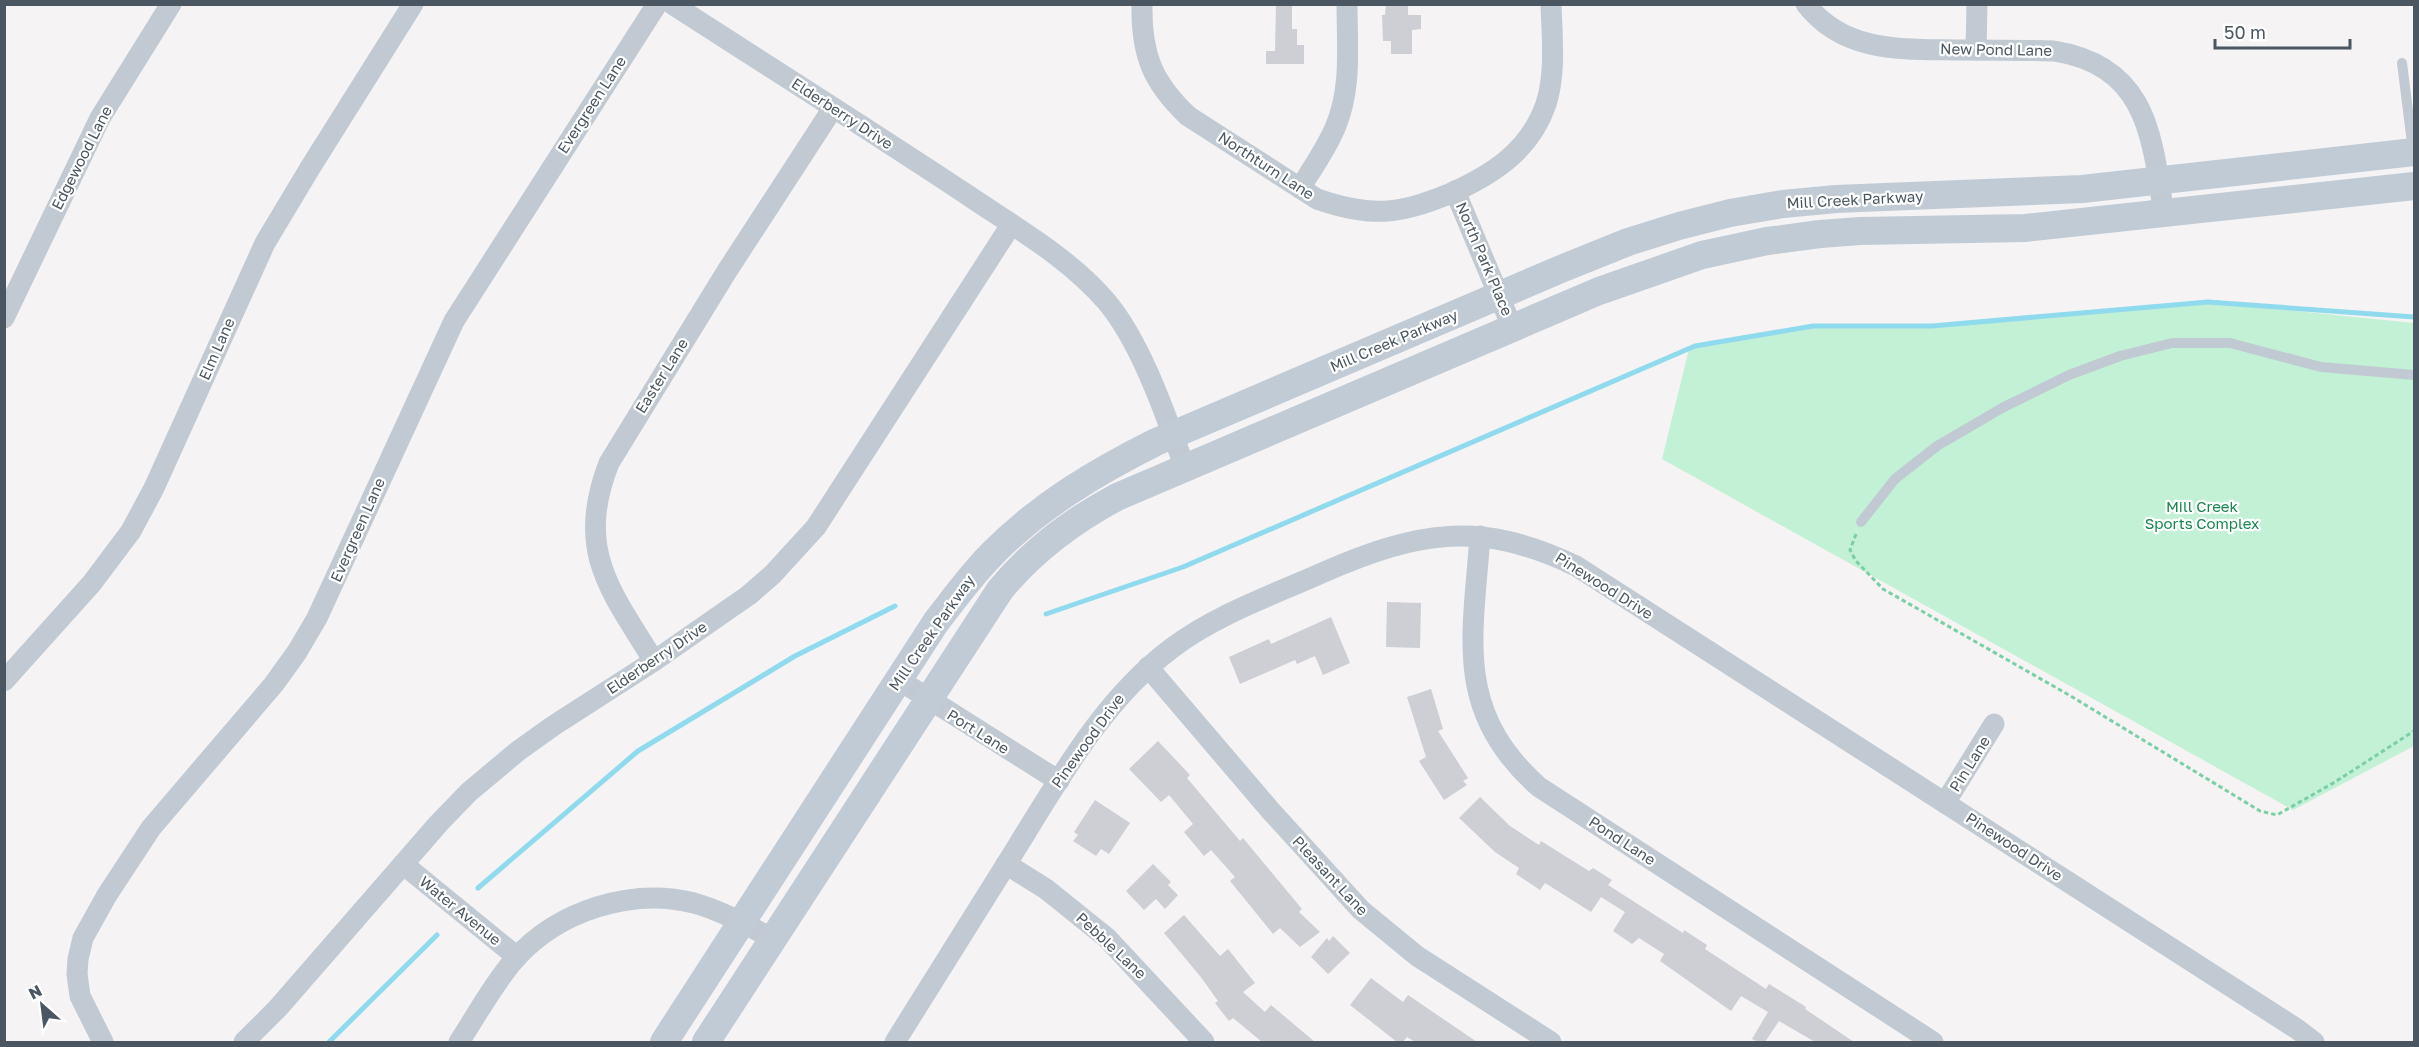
<svg xmlns="http://www.w3.org/2000/svg" width="2419" height="1047" font-family="'Golos Text',sans-serif">
<rect width="100%" height="100%" fill="#f5f3f3"/>
<!-- green -->
<polygon fill="#c3f1d5" points="2208,302 2414,323 2414,746 2293,810 1662,459 1689,349 1813,326 1922,325"/>
<g fill="none" stroke-linecap="round" stroke-linejoin="round">
<!-- stream -->
<g stroke="#90daee" stroke-width="5">
<polyline points="1046,614 1183,567 1695,346 1813,326 1932,326 2208,302 2414,317"/>
<polyline points="478,888 638,751 795,656 895,606"/>
<polyline points="329,1042 437,935"/>
</g>
</g>
<!-- building -->
<g fill="#cdcfd5">
<polygon points="1276,4 1292,4 1292,29 1297,29 1297,45 1304,45 1304,64 1266,64 1266,51 1275,51"/>
<polygon points="1386,4 1408,4 1408,15 1421,15 1421,29 1412,30 1412,54 1391,54 1391,41 1383,41 1382,15 1385,15"/>
<polygon points="1387,602 1421,603 1420,648 1386,647"/>
<polygon points="1331,617 1350,663 1323,675 1315,656 1297,664 1295,660 1240,684 1229,657 1269,639 1271,644"/>
<polygon points="1431,689 1443,729 1438,731 1468,778 1463,781 1467,785 1444,800 1419,761 1426,757 1407,697"/>
<polygon points="1158,741 1190,775 1187,778 1240,841 1243,838 1302,909 1299,912 1320,932 1300,947 1280,928 1273,934 1230,881 1235,877 1211,850 1204,856 1184,832 1193,824 1169,795 1161,802 1129,769"/>
<polygon points="1480,797 1510,826 1539,845 1541,841 1589,871 1593,868 1612,880 1608,885 1683,933 1684,930 1707,945 1705,949 1766,989 1769,984 1806,1007 1805,1009 1854,1042 1815,1042 1779,1021 1765,1042 1759,1042 1752,1039 1768,1012 1741,996 1731,1011 1660,961 1664,954 1639,938 1632,944 1613,931 1625,912 1601,897 1591,912 1545,883 1540,890 1516,874 1519,868 1495,852 1459,818"/>
<polygon points="1095,800 1130,823 1109,854 1101,849 1096,856 1073,841 1078,835 1074,832"/>
<polygon points="1153,864 1171,882 1168,885 1178,895 1165,909 1156,899 1144,910 1126,891"/>
<polygon points="1184,915 1220,956 1228,949 1255,983 1243,992 1265,1012 1271,1005 1315,1042 1262,1042 1233,1018 1229,1021 1215,1003 1218,1001 1200,976 1164,933"/>
<polygon points="1333,936 1350,953 1328,974 1311,957 1327,938 1329,941"/>
<polygon points="1371,978 1403,1002 1408,995 1477,1042 1415,1042 1407,1037 1403,1042 1397,1042 1350,1005"/>
</g>
<g fill="none" stroke-linecap="round" stroke-linejoin="round">
<!-- path -->
<polyline stroke="#7ad0a6" stroke-width="3" stroke-dasharray="4.5 3" stroke-linecap="butt" points="1856,534 1850,550 1856,561 1883,589 2069,695 2260,811 2277,815 2335,782 2414,731"/>
<!-- lane -->
<g stroke="#c1cad2" stroke-width="10">
<polyline points="2402,63 2413,151"/>
<polyline points="1861,522 1895,479 1937,446 2002,408 2069,375 2120,356 2172,343 2230,343 2321,367 2414,375"/>
</g>
<!-- street -->
<g stroke="#c1cad2" stroke-width="21">
<path d="M 672,4 C 771,68 871,131 969,196 C 1016,228 1068,257 1106,301 C 1141,342 1166,416 1185,468"/>
<path d="M 1142,4 C 1141,54 1152,82 1188,116 L 1317,199 C 1340,207 1364,213 1388,211 C 1410,209 1429,202 1449,194 C 1492,175 1530,151 1546,104 C 1556,73 1552,37 1551,4"/>
<path d="M 1806,4 C 1844,53 1902,49 1958,50 C 1990,50 2022,50 2054,51 C 2148,66 2152,137 2164,215"/>
<polyline points="1976,50 1977,4"/>
<path d="M 1300,188 C 1312,169 1326,149 1335,128 C 1352,89 1347,46 1347,4"/>
<polyline points="1455,191 1512,327"/>
<polyline points="4,318 100,118 171,4"/>
<path d="M 1480,536 C 1473,637 1453,711 1539,787 L 1933,1042"/>
<path d="M 654,661 C 610,590 575,550 609,463 L 727,271 L 833,108"/>
<polyline points="1148,667 1270,810 1361,910 1417,956 1551,1042"/>
<polyline points="899,680 1059,781"/>
<polyline points="4,681 92,583 131,531 154,488 265,243 310,168 413,4"/>
<polyline points="1945,803 1994,724"/>
<polyline points="403,864 517,957"/>
<polyline points="1006,864 1046,889 1107,938 1204,1042"/>
<polyline points="103,1042 80,996 77,974 78,959 83,938 107,895 151,828 274,684 297,652 317,618 454,321 657,4"/>
<polyline points="244,1042 278,1008 439,823 469,792 518,751 553,726 654,661 749,595 773,574 816,527 1011,225"/>
<path d="M 459,1042 C 477,1015 493,984 515,959 C 558,911 631,887 694,903 C 722,911 747,925 773,939"/>
<path d="M 895,1042 C 935,977 976,912 1017,847 C 1061,776 1104,699 1172,648 C 1217,614 1273,595 1324,572 C 1419,531 1480,520 1576,566 L 2297,1029 L 2314,1042"/>
</g>
<!-- secondary -->
<g stroke="#c1cbd6" stroke-width="28">
<path d="M 664,1042 L 936,622 C 954,599 971,575 992,554 C 1039,506 1096,472 1156,442 L 1561,269 L 1628,242 L 1679,226 L 1730,213 L 1783,204 L 1836,199 L 2082,189 L 2414,152"/>
<path d="M 706,1042 L 1000,590 C 1033,550 1072,521 1117,497 L 1599,291 L 1702,255 L 1767,241 L 1820,234 L 1860,231 L 2025,228 L 2414,186"/>
</g>
</g>
<g text-anchor="middle" stroke-width="4.5" stroke-linejoin="round" paint-order="stroke">
<!-- street labels -->
<g font-size="15" fill="#4a5661" stroke="#fff">
<text transform="translate(1996 50) rotate(1)" y="5">New Pond Lane</text>
<text transform="translate(592 105) rotate(-57)" y="5">Evergreen Lane</text>
<text transform="translate(842 114) rotate(33)" y="5">Elderberry Drive</text>
<text transform="translate(82 158) rotate(-63)" y="5">Edgewood Lane</text>
<text transform="translate(1266 166) rotate(33)" y="5">Northturn Lane</text>
<text transform="translate(1855 200) rotate(-3)" y="5">Mill Creek Parkway</text>
<text transform="translate(1484 259) rotate(67)" y="5">North Park Place</text>
<text transform="translate(1394 341) rotate(-23)" y="5">Mill Creek Parkway</text>
<text transform="translate(217 349) rotate(-66)" y="5">Elm Lane</text>
<text transform="translate(662 376) rotate(-58)" y="5">Easter Lane</text>
<text transform="translate(358 530) rotate(-66)" y="5">Evergreen Lane</text>
<text transform="translate(1604 586) rotate(32)" y="5">Pinewood Drive</text>
<text transform="translate(932 633) rotate(-55)" y="5">Mill Creek Parkway</text>
<text transform="translate(657 658) rotate(-34)" y="5">Elderberry Drive</text>
<text transform="translate(978 732) rotate(32)" y="5">Port Lane</text>
<text transform="translate(1088 741) rotate(-54)" y="5">Pinewood Drive</text>
<text transform="translate(1970 764) rotate(-58)" y="5">Pin Lane</text>
<text transform="translate(1622 841) rotate(33)" y="5">Pond Lane</text>
<text transform="translate(2014 847) rotate(33)" y="5">Pinewood Drive</text>
<text transform="translate(1330 876) rotate(47)" y="5">Pleasant Lane</text>
<text transform="translate(460 911) rotate(39)" y="5">Water Avenue</text>
<text transform="translate(1111 946) rotate(43)" y="5">Pebble Lane</text>
</g>
<!-- park labels -->
<g font-size="15" fill="#17864f" stroke="#fff">
<text x="2202" y="512">Mill Creek<tspan x="2202" dy="17">Sports Complex</tspan></text>
</g>
</g>
<!-- border -->
<rect width="2419" height="1047" fill="none" stroke="#4a5661" stroke-width="12"/>
<!-- north arrow -->
<g transform="translate(42 1005) rotate(332)" stroke="#ffffff" stroke-width="4.5" paint-order="stroke">
<path d="M0-4.5L10 22L0 15L-10 22Z" fill="#4a5661"/>
<text y="-9" font-size="16" font-weight="bold" text-anchor="middle" fill="#4a5661">N</text>
</g>
<!-- scale -->
<path d="M2215 39v9h135v-9" fill="none" stroke="#4a5661" stroke-width="3"/>
<text x="2224" y="39" font-size="18" fill="#4a5661" stroke="#ffffff" stroke-width="4.5" paint-order="stroke">50 m</text>
</svg>
